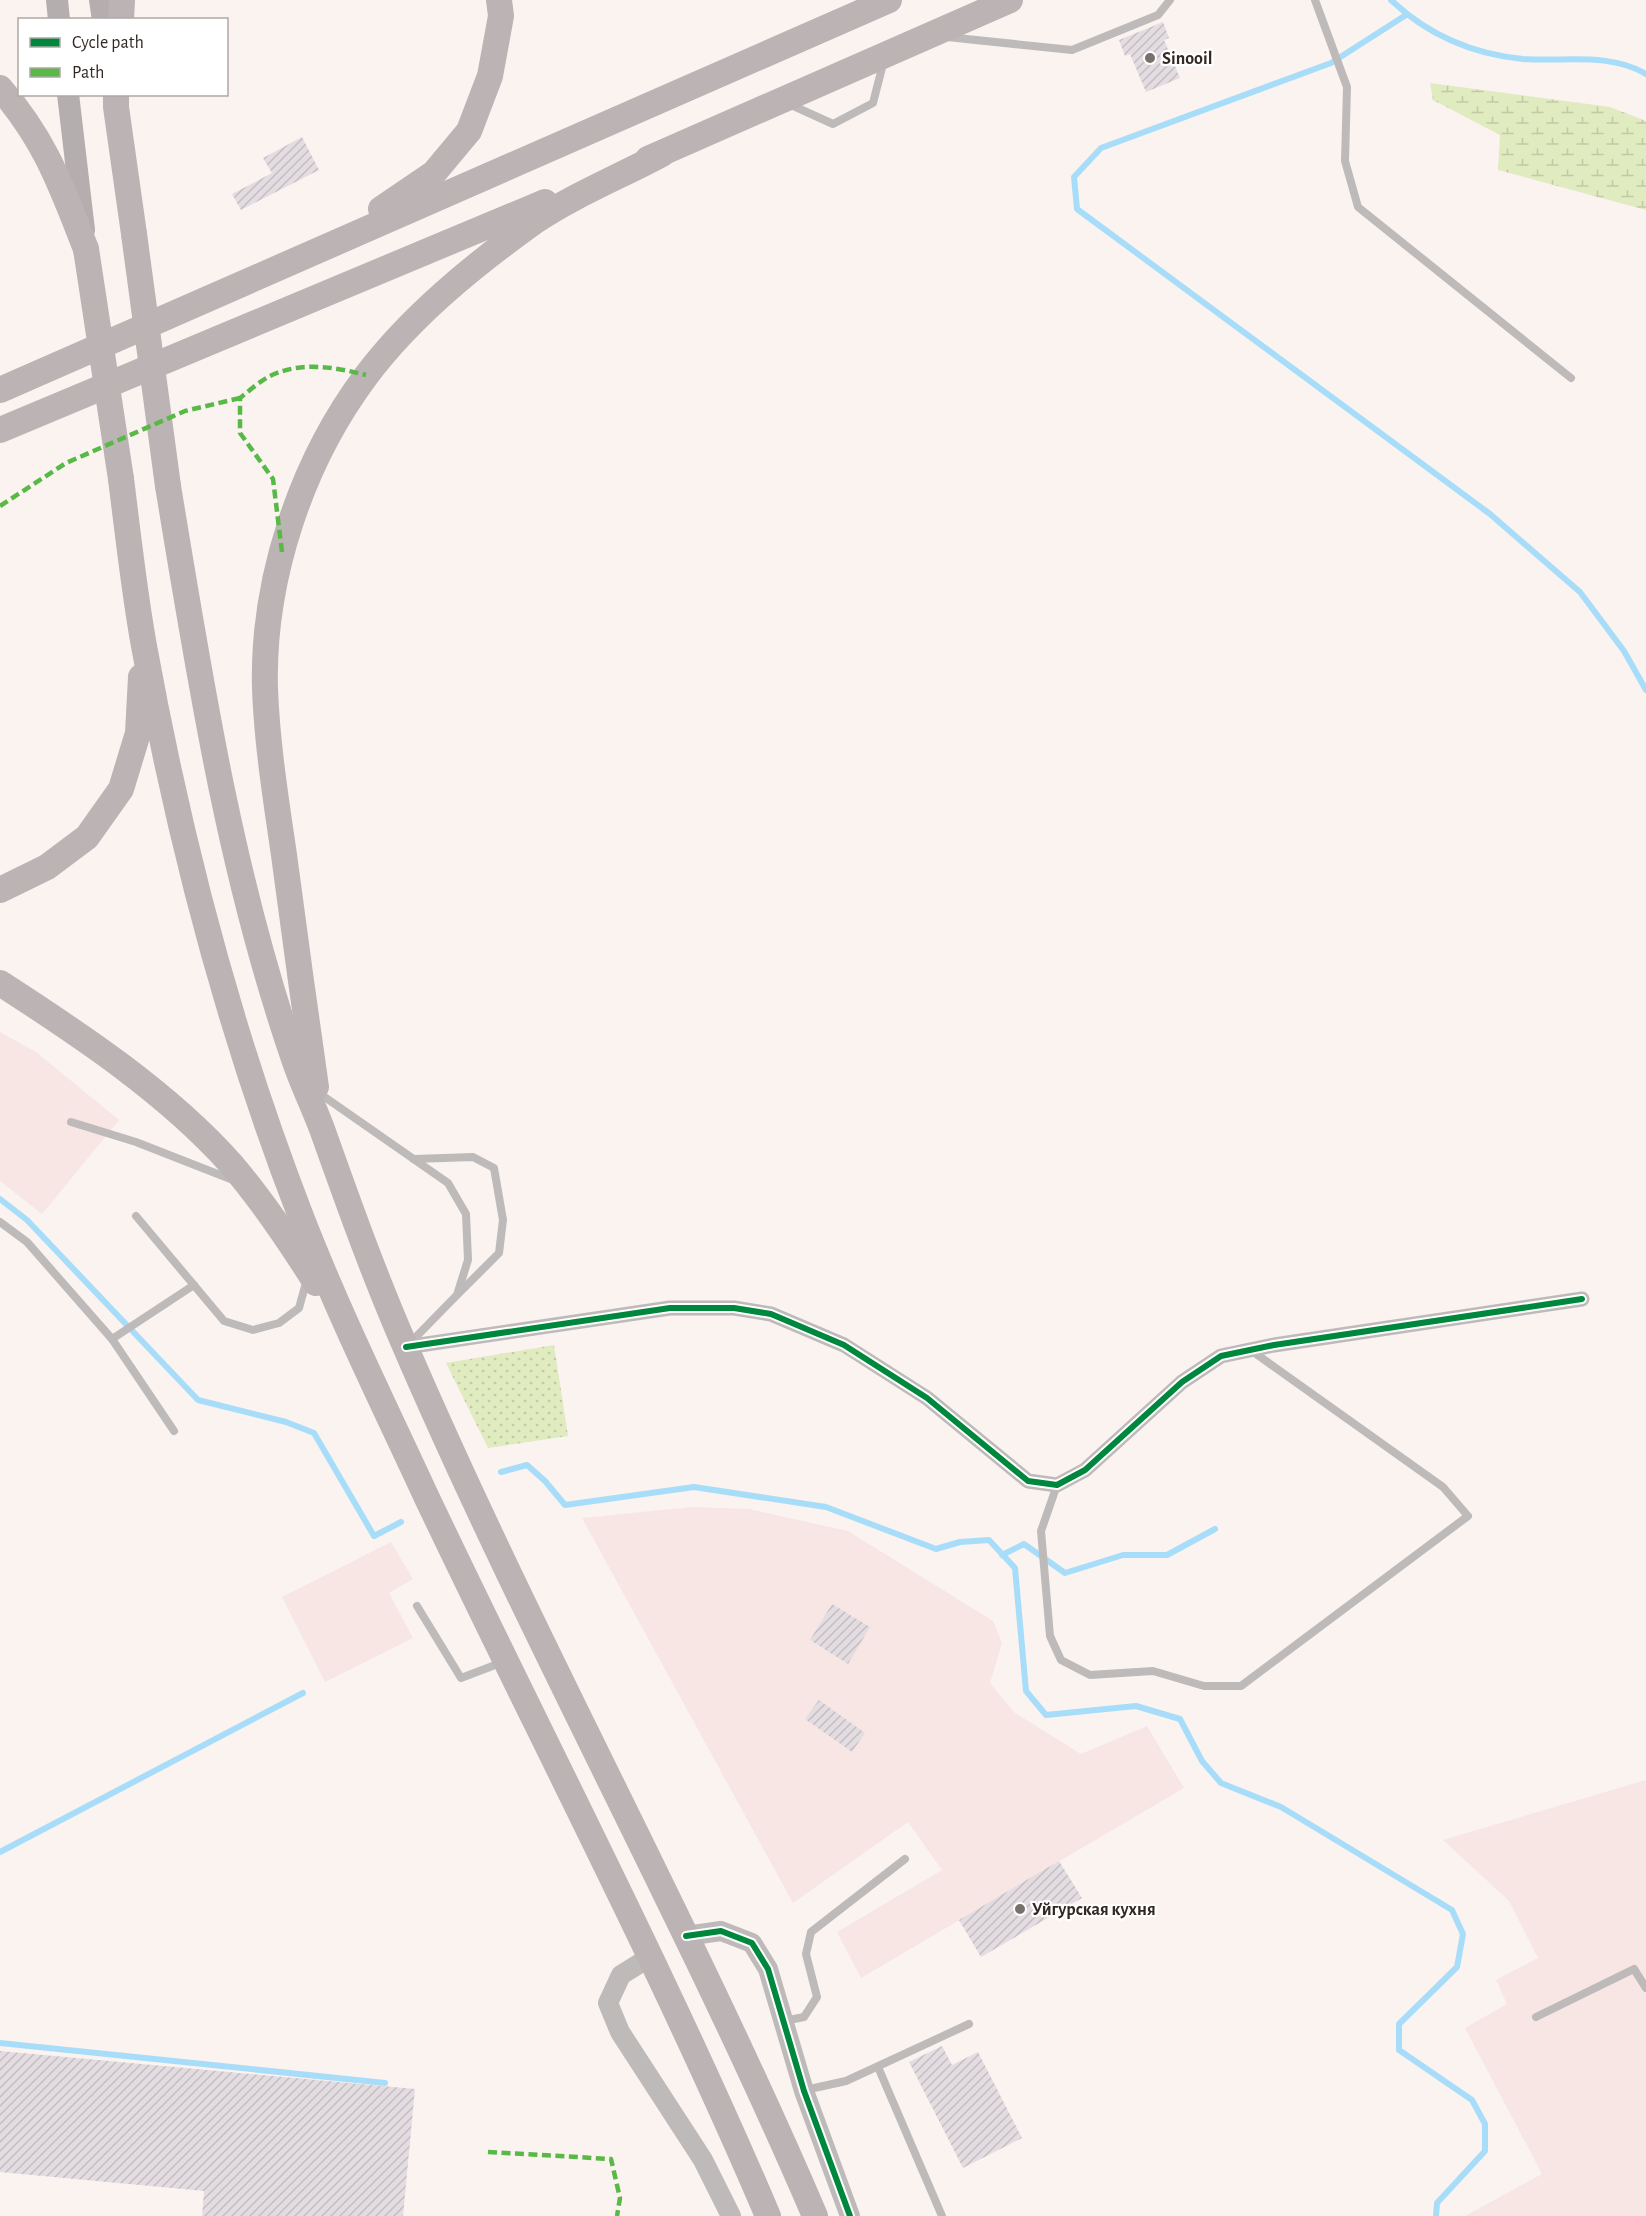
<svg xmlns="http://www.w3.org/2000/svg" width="1646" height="2216" font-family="'Alegreya Sans',sans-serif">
<defs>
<pattern id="grass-dots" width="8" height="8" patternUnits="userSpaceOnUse" patternTransform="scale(1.5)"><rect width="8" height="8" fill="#e0ebc0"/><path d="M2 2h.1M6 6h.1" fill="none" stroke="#c1caa5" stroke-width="1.8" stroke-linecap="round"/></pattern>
<pattern id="wetland-marsh" width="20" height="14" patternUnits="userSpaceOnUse" patternTransform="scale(1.5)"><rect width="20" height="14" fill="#e0ebc0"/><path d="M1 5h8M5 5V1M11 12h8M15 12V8" fill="none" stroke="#c1caa5"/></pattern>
<pattern id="building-hatch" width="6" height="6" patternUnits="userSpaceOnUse" patternTransform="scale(1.5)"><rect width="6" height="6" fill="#e3dde2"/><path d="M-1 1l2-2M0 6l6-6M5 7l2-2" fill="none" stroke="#c3bec2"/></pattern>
</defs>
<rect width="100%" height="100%" fill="#faf3f0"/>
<!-- industrial -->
<g fill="#f8e6e5">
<polygon points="0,1032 36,1052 119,1120 42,1214 0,1181"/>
<polygon points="692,1507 749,1509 848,1531 993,1621 1002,1643 990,1683 1015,1713 1081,1754 1147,1726 1184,1788 861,1978 837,1932 942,1870 908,1822 793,1903 582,1518"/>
<polygon points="391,1542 413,1579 389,1593 413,1638 325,1682 282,1597"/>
<polygon points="1646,1780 1646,2216 1465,2216 1542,2174 1465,2028 1507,2004 1496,1980 1538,1958 1509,1901 1443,1840"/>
</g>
<!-- grass -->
<polygon fill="url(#grass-dots)" points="554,1345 568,1436 488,1448 446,1363"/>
<!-- wetland -->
<polygon fill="url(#wetland-marsh)" points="1430,83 1610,107 1646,121 1646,210 1498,170 1500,135 1433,100"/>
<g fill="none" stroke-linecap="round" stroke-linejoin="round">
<!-- stream -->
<g stroke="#a8ddfa" stroke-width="6">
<path d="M 1391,0 C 1428,35 1472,54 1523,59 C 1564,62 1609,52 1646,74"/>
<polyline points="1406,15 1331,63 1101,148 1074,177 1077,209 1490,514 1580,592 1624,651 1646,690"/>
<polyline points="0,1199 27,1220 198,1400 286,1422 314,1433 374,1536 401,1522"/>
<polyline points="501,1472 527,1465 545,1481 565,1505 694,1487 826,1507 936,1549 960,1542 989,1540 1015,1568 1026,1691 1046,1715 1136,1706 1180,1719 1202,1761 1221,1783 1281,1807 1452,1910 1463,1934 1457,1967 1399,2024 1399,2050 1472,2100 1485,2124 1485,2151 1437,2203 1436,2216"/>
<polyline points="1002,1555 1024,1544 1065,1573 1123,1555 1167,1555 1215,1529"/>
<polyline points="0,1852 303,1693"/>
<polyline points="0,2043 385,2083"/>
</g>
</g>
<!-- building -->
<g fill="url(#building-hatch)">
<polygon points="1163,22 1169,38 1164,40 1180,78 1146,92 1130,54 1125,56 1119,40"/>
<polygon points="302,137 319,170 241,210 232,194 272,173 263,158"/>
<polygon points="832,1604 870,1627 848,1664 810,1640"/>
<polygon points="819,1700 865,1733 852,1752 805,1719"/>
<polygon points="1059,1861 1082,1898 981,1957 959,1920"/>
<polygon points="942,2046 952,2065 978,2052 1022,2138 963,2168 909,2062"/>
<polygon points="0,2051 415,2089 403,2216 202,2216 204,2191 0,2172"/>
</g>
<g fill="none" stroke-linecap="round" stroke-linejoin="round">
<!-- service -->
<g stroke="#bebaba" stroke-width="8">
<polyline points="1315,0 1347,87 1345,161 1358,207 1571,378"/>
<polyline points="947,37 1072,50 1158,15 1170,0"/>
<polyline points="789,104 833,124 873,103 884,60"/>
<polyline points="316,1091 448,1183 466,1214 468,1260 457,1295 409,1344"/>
<polyline points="71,1122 136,1142 233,1180"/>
<polyline points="414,1159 473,1157 494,1168 503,1220 499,1253 458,1294"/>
<polyline points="136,1216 224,1321 253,1330 279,1323 299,1308 307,1279"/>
<polyline points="0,1222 27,1242 112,1339 194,1285"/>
<polyline points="112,1339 174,1431"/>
<polyline points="1057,1485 1041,1531 1050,1636 1061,1660 1090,1675 1153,1671 1204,1686 1241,1686 1468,1516 1443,1487 1252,1351"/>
<polyline points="417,1606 461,1678 503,1662"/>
<polyline points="1536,2017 1634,1969 1646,1988"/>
<polyline points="784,2021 804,2017 817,1997 806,1954 811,1932 905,1859"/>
<polyline points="878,2067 942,2216"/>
<polyline points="805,2090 846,2081 969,2024"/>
</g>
<!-- minor -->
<polyline stroke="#bebaba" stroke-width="15" points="406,1347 670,1308 734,1308 771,1314 844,1345 927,1398 1028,1481 1057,1485 1085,1470 1182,1382 1221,1356 1274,1345 1582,1299"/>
<!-- tertiary -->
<g stroke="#bebaba" stroke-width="20">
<polyline points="686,1936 721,1931 752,1943 768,1969 804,2091 850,2216"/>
<polyline points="650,1957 621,1975 608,2003 620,2032 703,2160 731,2216"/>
</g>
<!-- secondary -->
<g stroke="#b4aeaf" stroke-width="22">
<polyline points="57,0 59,20"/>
<polyline points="100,0 103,20"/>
<polyline points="68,94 84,230"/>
</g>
<!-- trunk -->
<g stroke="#bcb4b4" stroke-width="26">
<polyline points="121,20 122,0"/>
<path d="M 0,88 C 46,141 61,186 86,249"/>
<polyline points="116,94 116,107 134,234"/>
<polyline points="648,159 1010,0"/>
<polyline points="381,209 434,173 469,131 490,76 501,16 499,0"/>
<polyline points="0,390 889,0"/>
<polyline points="0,430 545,202"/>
<path d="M 121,479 C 128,534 134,591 144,646 C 179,839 229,1031 300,1214 C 337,1310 383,1403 426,1496 C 540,1736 664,1972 768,2216"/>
<path d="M 168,486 C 200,680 230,873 294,1059 C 302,1083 313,1105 322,1129 C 348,1202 374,1275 405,1346 C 532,1641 689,1922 815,2216"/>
<polyline points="0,890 47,867 87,837 121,789 138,733 141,677"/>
<path d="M 0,983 C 79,1034 168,1093 231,1164 C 263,1201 290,1242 316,1283"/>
<path d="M 316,1087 C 305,1010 294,932 284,855 C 276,800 267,744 265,689 C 262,580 301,463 366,376 C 411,316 474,265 534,222 C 572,196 621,176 662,154"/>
</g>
<!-- trunk-bridge -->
<g stroke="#bcb4b4" stroke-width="26">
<polyline points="134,234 168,486"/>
<polyline points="86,249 121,479"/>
</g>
<!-- quiet -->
<g stroke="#58b947" stroke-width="4.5" stroke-dasharray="9 4.5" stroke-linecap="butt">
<polyline points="0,506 66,463 185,411 240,398"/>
<path d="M 282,552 L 273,479 L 240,433 L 240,398 C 249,391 260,381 270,376 C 301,361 335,367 366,375"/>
<polyline points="488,2152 611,2159 620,2198 617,2216"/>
</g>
<!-- cycleway casing -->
<g stroke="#fff" stroke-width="10">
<g id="cycleway">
<polyline points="406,1347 670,1308 734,1308 771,1314 844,1345 927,1398 1028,1481 1057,1485 1085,1470 1182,1382 1221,1356 1274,1345 1582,1299"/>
<polyline points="686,1936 721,1931 752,1943 768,1969 804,2091 850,2216"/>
</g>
</g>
<!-- cycleway -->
<use href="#cycleway" stroke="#00873e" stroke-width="6"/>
</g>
<!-- markers -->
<g fill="#796f6b" stroke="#fff" stroke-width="2">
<circle cx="1150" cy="58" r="6"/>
<circle cx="1020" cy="1909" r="6"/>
</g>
<g text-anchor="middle" stroke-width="4.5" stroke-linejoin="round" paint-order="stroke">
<!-- poi labels -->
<g font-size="18" font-weight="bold" fill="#332824" stroke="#fff" text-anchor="start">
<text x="1162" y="64">Sinooil</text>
<text x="1032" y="1915">Уйгурская кухня</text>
</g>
</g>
<!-- legend -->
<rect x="18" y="18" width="210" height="78" fill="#ffffff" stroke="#ada9a7" stroke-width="1.5"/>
<rect x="30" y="38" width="30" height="9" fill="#00873e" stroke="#ada9a7" stroke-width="1.5"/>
<text x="72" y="48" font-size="18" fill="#332824">Cycle path</text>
<rect x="30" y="68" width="30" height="9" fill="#58b947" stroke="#ada9a7" stroke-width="1.5"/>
<text x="72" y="78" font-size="18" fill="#332824">Path</text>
</svg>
